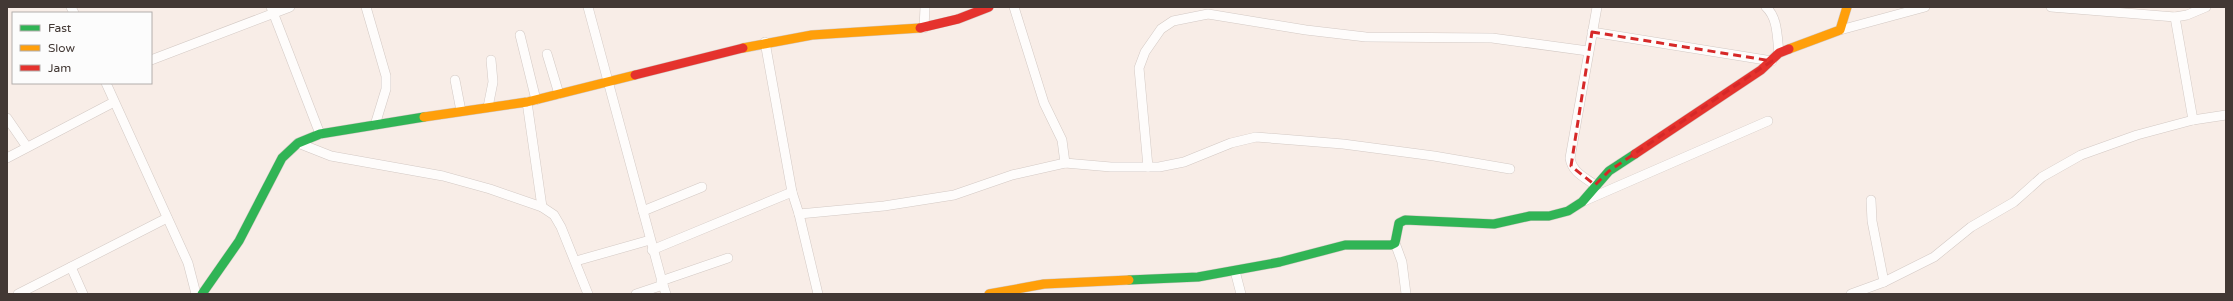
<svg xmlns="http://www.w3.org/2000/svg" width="2233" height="301" font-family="'Varela Round',sans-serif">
<rect width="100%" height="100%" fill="#f8ede7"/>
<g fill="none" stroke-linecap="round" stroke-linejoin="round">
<!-- street casing -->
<g stroke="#d3c9c4" stroke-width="10">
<g id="street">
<polyline points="71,7 74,13"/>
<polyline points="271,7 320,134"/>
<polyline points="366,7 386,76 386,89 375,125"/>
<polyline points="588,7 663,285"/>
<polyline points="1014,7 1044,103 1062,140 1065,163"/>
<path d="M 1766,7 C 1778,18 1777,37 1779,53"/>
<polyline points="2051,7 2175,17 2187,15 2206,7"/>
<polyline points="2175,17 2193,120"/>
<polyline points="924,28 925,7"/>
<polyline points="1840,30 1925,7"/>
<polyline points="1592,32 1772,61"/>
<polyline points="520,35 536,100"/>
<polyline points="765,42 792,192 799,214 818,294"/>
<polyline points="547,54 559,94"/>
<polyline points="151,60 290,7"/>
<polyline points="455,80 461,111"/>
<polyline points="106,83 188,263 196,294"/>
<polyline points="527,102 542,207"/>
<polyline points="488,107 493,82 491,60"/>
<polyline points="7,118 27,147"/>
<polyline points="298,143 331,156 443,176 490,189 542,207 554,215 561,227 588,294"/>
<polyline points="7,158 114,102"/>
<polyline points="1148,167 1139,68 1145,52 1161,29 1173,21 1208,14 1306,30 1366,37 1492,38 1588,51"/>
<path d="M 1595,185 C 1584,177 1572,172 1570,158 L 1597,7"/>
<polyline points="1871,200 1872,221 1884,282"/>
<polyline points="1584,201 1768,121"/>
<polyline points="643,211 702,187"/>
<polyline points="799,214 884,206 954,195 1012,175 1065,163 1111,167 1159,167 1184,162 1231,143 1256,137 1343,144 1434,156 1510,169"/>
<polyline points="1395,243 1402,262 1406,294"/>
<polyline points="652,250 792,192"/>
<polyline points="576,261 650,240"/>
<polyline points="71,267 83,294"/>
<polyline points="1235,271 1241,294"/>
<polyline points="661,281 728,258"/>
<polyline points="18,294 167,218"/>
<polyline points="636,294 663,285 666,294"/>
<polyline points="1851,294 1884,282 1934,257 1971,227 2014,202 2042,177 2081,155 2137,135 2193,120 2226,115"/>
</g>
</g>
<!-- fast casing -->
<g stroke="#d3c9c4" stroke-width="10">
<g id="fast">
<polyline points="1129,280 1198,277 1280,262 1345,245 1391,245 1395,243 1399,223 1405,220 1494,224 1530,216 1549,216 1568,211 1582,202 1609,171 1635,154"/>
<polyline points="202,294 239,241 282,158 298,143 320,134 424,117"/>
</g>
</g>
<!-- slow casing -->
<g stroke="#d3c9c4" stroke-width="10">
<g id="slow">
<polyline points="743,48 812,35 920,28"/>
<polyline points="1789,49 1840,30 1847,7"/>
<polyline points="424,117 527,102 635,75"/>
<polyline points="989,294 1044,284 1129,280"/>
</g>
</g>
<!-- jam casing -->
<g stroke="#d3c9c4" stroke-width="10">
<g id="jam">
<polyline points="920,28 958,19 989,7"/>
<polyline points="635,75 743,48"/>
<polyline points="1635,154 1761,70 1779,53 1789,49"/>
</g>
</g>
<!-- street -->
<use href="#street" stroke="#fefcfb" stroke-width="9"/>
<!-- fast -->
<use href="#fast" stroke="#30b455" stroke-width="9"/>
<!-- slow -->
<use href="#slow" stroke="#ff9f0a" stroke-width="9"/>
<!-- jam -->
<use href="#jam" stroke="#e5322d" stroke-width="9"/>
</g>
<!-- marked area -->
<path fill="none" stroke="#d62828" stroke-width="3" stroke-dasharray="8 5" stroke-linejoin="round" d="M 1592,32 L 1772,61 L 1609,171 L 1595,185 L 1571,166 Z"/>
<!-- border -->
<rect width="2233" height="301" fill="none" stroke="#423834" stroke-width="16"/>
<!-- legend -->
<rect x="12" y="12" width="140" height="72" fill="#fcfcfc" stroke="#b2aeac"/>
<rect x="20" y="25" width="20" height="6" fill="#30b455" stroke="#b2aeac"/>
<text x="48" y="32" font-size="12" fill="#423834">Fast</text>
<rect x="20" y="45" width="20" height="6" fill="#ff9f0a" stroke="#b2aeac"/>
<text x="48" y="52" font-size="12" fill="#423834">Slow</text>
<rect x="20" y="65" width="20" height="6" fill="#e5322d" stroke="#b2aeac"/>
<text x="48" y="72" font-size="12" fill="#423834">Jam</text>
</svg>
